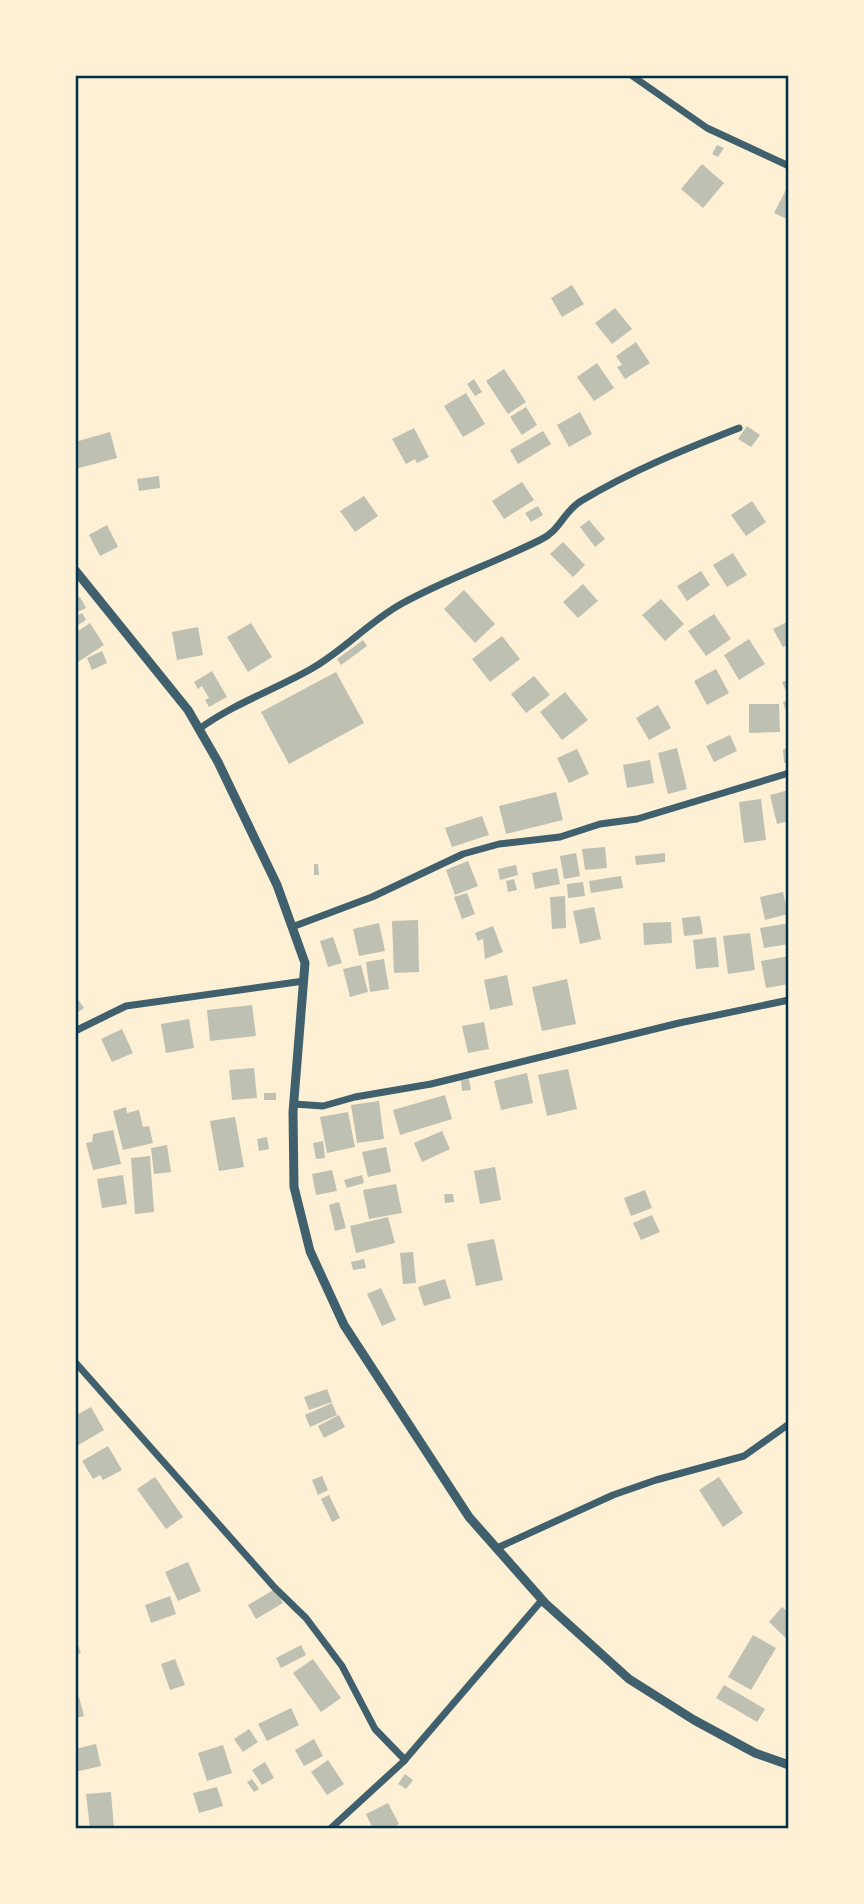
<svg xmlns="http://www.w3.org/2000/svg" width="864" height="1904" font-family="'Space Grotesk',sans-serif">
<rect width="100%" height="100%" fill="#fdf0d5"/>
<!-- building -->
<g fill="#bec0b2">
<polygon points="717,145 724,148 718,157 712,154"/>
<polygon points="702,164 724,183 703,208 681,189"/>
<polygon points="789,184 789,220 774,213"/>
<polygon points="572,285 584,304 562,317 551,298"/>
<polygon points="615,308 632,329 612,344 595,323"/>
<polygon points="636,342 650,363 625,379 617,367 622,365 616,356"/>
<polygon points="597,363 614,388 594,401 577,377"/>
<polygon points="504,369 526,402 508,414 486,381"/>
<polygon points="474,379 482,392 475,396 467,384"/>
<polygon points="466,393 485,424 463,437 444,406"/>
<polygon points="526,407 537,425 522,435 510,417"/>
<polygon points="580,412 592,434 569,447 557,425"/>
<polygon points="747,426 760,435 751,447 738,439"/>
<polygon points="414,428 429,457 417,463 415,459 406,464 392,439"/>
<polygon points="543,431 551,444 518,464 510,450"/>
<polygon points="110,432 117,458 75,469 75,442"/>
<polygon points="159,476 160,488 139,491 137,479"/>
<polygon points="522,482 534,500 504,519 492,501"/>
<polygon points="364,496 378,516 355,532 340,511"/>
<polygon points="752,501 766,522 746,536 731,515"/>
<polygon points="538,506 543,515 531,522 525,513"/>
<polygon points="589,520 605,539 595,547 580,527"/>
<polygon points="107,525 118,547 100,556 89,535"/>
<polygon points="563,542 585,565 573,577 550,554"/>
<polygon points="733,553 747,575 727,587 713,565"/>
<polygon points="701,571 710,585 687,601 677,586"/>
<polygon points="583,584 598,601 578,618 563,602"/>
<polygon points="464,590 495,624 475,643 444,609"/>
<polygon points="80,597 86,608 75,613 75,599"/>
<polygon points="661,599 684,624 665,641 642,615"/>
<polygon points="82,613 86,620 75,627 75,617"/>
<polygon points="714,614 731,639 706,656 688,631"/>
<polygon points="789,621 789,644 783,647 773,629"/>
<polygon points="90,623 104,645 75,664 75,633"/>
<polygon points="251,623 272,657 248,672 227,637"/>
<polygon points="198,627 203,655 177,660 172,632"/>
<polygon points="502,636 520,659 490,682 472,659"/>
<polygon points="749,639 765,664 739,680 724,655"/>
<polygon points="363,640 367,646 341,665 337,659"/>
<polygon points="102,651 107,663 92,670 87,658"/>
<polygon points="716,669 729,693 707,705 694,681"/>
<polygon points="212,671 227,697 209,707 205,700 209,698 202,686 198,689 194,682"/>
<polygon points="336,672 364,723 289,764 261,712"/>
<polygon points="534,676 550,695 526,713 511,694"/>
<polygon points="789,679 789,698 782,682"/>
<polygon points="565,692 588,720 562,740 540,712"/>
<polygon points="789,700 789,718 788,718 783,702"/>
<polygon points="749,704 779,704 780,732 749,733"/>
<polygon points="658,705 671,728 649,740 636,718"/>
<polygon points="730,735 737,751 714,762 706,746"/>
<polygon points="677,748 687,789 668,794 658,753"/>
<polygon points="789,748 789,762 784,763 783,749"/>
<polygon points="577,749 589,774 569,783 557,758"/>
<polygon points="650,760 654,783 627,788 623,765"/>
<polygon points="789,790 789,821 777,824 770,795"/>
<polygon points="556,792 563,820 506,834 499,806"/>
<polygon points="761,799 766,840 744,843 739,802"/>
<polygon points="482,816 489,835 452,847 445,828"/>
<polygon points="605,847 607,868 585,870 582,849"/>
<polygon points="576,853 580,876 564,879 560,856"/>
<polygon points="665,853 665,862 636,865 635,856"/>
<polygon points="468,861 478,886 455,895 446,870"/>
<polygon points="314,864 318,864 319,875 314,875"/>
<polygon points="516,865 518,875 500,880 498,869"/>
<polygon points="557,868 560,884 535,889 532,873"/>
<polygon points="621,876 623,888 591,893 589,881"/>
<polygon points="514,879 517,890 508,892 506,881"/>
<polygon points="583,882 585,896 568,898 567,884"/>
<polygon points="783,892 788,914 765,920 760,897"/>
<polygon points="467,893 475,914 462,919 454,897"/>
<polygon points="565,896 566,928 552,929 550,897"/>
<polygon points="594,907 601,939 580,944 573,911"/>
<polygon points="700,916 703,934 684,936 682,918"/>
<polygon points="418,920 419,972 394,973 392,921"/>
<polygon points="671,922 672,943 644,945 643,923"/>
<polygon points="379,923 385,951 359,956 353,929"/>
<polygon points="789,923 789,944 764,948 760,928"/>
<polygon points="493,926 503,952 485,959 483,939 478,941 475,933"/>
<polygon points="750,933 755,970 728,974 723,936"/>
<polygon points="333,937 342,963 328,967 320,941"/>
<polygon points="716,937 719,967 696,969 693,940"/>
<polygon points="789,956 789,984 766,988 761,961"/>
<polygon points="384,959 389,989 370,992 366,962"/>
<polygon points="361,965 368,992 350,997 343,969"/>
<polygon points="507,975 513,1005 490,1010 484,980"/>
<polygon points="567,979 576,1024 542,1031 532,987"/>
<polygon points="75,995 84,1008 75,1014"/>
<polygon points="252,1005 256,1036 210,1041 207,1010"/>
<polygon points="189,1019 194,1048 166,1053 161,1024"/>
<polygon points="484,1022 489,1049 468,1053 462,1026"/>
<polygon points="122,1029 133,1053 112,1062 101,1039"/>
<polygon points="254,1068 257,1098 232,1100 229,1070"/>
<polygon points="568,1069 577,1109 547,1116 538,1075"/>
<polygon points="527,1073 533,1103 501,1110 494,1081"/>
<polygon points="469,1079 471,1090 462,1091 461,1080"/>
<rect x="264" y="1093" width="12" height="7"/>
<polygon points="445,1095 452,1119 400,1135 393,1110"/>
<polygon points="379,1101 384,1139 357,1143 351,1105"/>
<polygon points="126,1107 127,1113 139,1110 143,1127 149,1126 153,1143 123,1150 113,1111"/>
<polygon points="348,1112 355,1147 327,1153 320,1117"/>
<polygon points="235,1117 244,1167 219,1171 210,1121"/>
<polygon points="113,1130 121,1164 93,1170 86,1143 92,1142 93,1134"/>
<polygon points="442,1131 450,1149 422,1162 414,1143"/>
<polygon points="267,1137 269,1149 259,1151 257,1139"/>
<polygon points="323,1141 325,1158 316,1159 313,1143"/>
<polygon points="167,1145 171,1172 154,1174 151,1148"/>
<polygon points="386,1147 391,1172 368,1177 362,1152"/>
<polygon points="150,1156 154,1212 135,1214 131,1158"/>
<polygon points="495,1167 501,1200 480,1204 474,1171"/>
<polygon points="332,1170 337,1191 316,1195 312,1174"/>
<polygon points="123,1175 127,1204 102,1208 97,1179"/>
<polygon points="362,1175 364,1183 347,1188 344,1180"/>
<polygon points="396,1184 402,1213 369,1219 363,1190"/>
<polygon points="645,1190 652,1208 631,1216 624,1198"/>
<polygon points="444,1194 453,1194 454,1202 445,1203"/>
<polygon points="339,1202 346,1228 335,1231 329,1205"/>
<polygon points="652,1215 660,1232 641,1240 633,1223"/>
<polygon points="388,1217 395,1243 356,1253 350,1226"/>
<polygon points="494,1239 503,1280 476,1286 467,1244"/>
<polygon points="413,1252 416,1283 403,1284 400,1253"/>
<polygon points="364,1259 366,1268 353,1270 351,1262"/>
<polygon points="445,1279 451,1298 424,1306 418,1287"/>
<polygon points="381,1288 396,1320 382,1326 367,1294"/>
<polygon points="327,1389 332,1402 309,1410 304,1397"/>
<polygon points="332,1403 337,1415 310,1427 305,1415"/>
<polygon points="91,1407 104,1430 75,1447 75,1416"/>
<polygon points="339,1415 345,1427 324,1438 318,1426"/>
<polygon points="108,1446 122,1470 103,1480 100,1475 93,1479 82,1461"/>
<polygon points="322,1476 328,1490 318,1495 312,1480"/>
<polygon points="155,1477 183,1517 166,1529 137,1489"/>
<polygon points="719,1477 743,1513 723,1527 699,1490"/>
<polygon points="329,1495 340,1518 332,1522 321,1499"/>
<polygon points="188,1562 201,1591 178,1601 165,1572"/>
<polygon points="275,1589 283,1603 256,1619 248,1605"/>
<polygon points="170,1596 176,1614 151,1623 145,1605"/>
<polygon points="782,1607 789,1613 789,1641 769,1622"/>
<polygon points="753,1635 776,1648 751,1690 728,1677"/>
<polygon points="75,1637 81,1653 75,1655"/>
<polygon points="301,1645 306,1655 281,1668 276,1658"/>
<polygon points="175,1659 185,1685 170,1690 161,1664"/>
<polygon points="313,1659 341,1698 321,1712 293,1673"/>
<polygon points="724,1685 765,1709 757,1722 716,1698"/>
<polygon points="79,1697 84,1716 75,1718 75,1698"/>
<polygon points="291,1708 299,1725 267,1741 258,1724"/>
<polygon points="249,1729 258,1742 243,1752 234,1739"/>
<polygon points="314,1739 323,1756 304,1766 295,1750"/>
<polygon points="96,1744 101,1766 75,1772 75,1749"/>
<polygon points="223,1745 232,1773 207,1781 198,1753"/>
<polygon points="328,1760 344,1784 327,1795 311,1772"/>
<polygon points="265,1762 274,1778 262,1785 252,1770"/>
<polygon points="405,1774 413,1780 406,1789 398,1784"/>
<polygon points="252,1779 259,1789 254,1792 247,1782"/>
<polygon points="217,1787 223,1806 199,1813 193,1793"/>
<polygon points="111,1792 114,1829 90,1829 86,1794"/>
<polygon points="388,1803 399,1824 391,1829 373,1829 366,1814"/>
</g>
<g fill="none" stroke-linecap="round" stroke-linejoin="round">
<!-- minor -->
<g stroke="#3f606c" stroke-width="7">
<polyline points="631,75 707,128 789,166"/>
<path d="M 199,729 C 233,704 274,690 311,669 C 343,651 369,622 401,604 C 446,579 494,563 540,540 C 560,531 563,512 581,501 C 631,471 685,449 739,428"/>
<polyline points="292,927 372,897 463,854 499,844 560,837 600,824 637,819 789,773"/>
<polyline points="75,1031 126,1006 304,981"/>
<polyline points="294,1104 323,1106 355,1097 431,1084 679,1023 789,1000"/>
<polyline points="75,1362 275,1588 306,1618 342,1666 375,1729 405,1760"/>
<polyline points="497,1548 613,1495 656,1480 744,1456 789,1424"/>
<polyline points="330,1829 403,1762 542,1600"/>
</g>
<!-- tertiary -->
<polyline stroke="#3f606c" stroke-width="9" points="75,570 188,710 218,762 277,885 305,963 293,1112 294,1187 310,1251 344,1325 469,1517 545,1603 629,1679 694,1720 755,1753 789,1765"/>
</g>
<!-- border -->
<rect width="864" height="1904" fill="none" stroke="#fdf0d5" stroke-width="154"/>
<rect x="77" y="77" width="710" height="1750" fill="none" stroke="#003049" stroke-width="2.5"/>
</svg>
